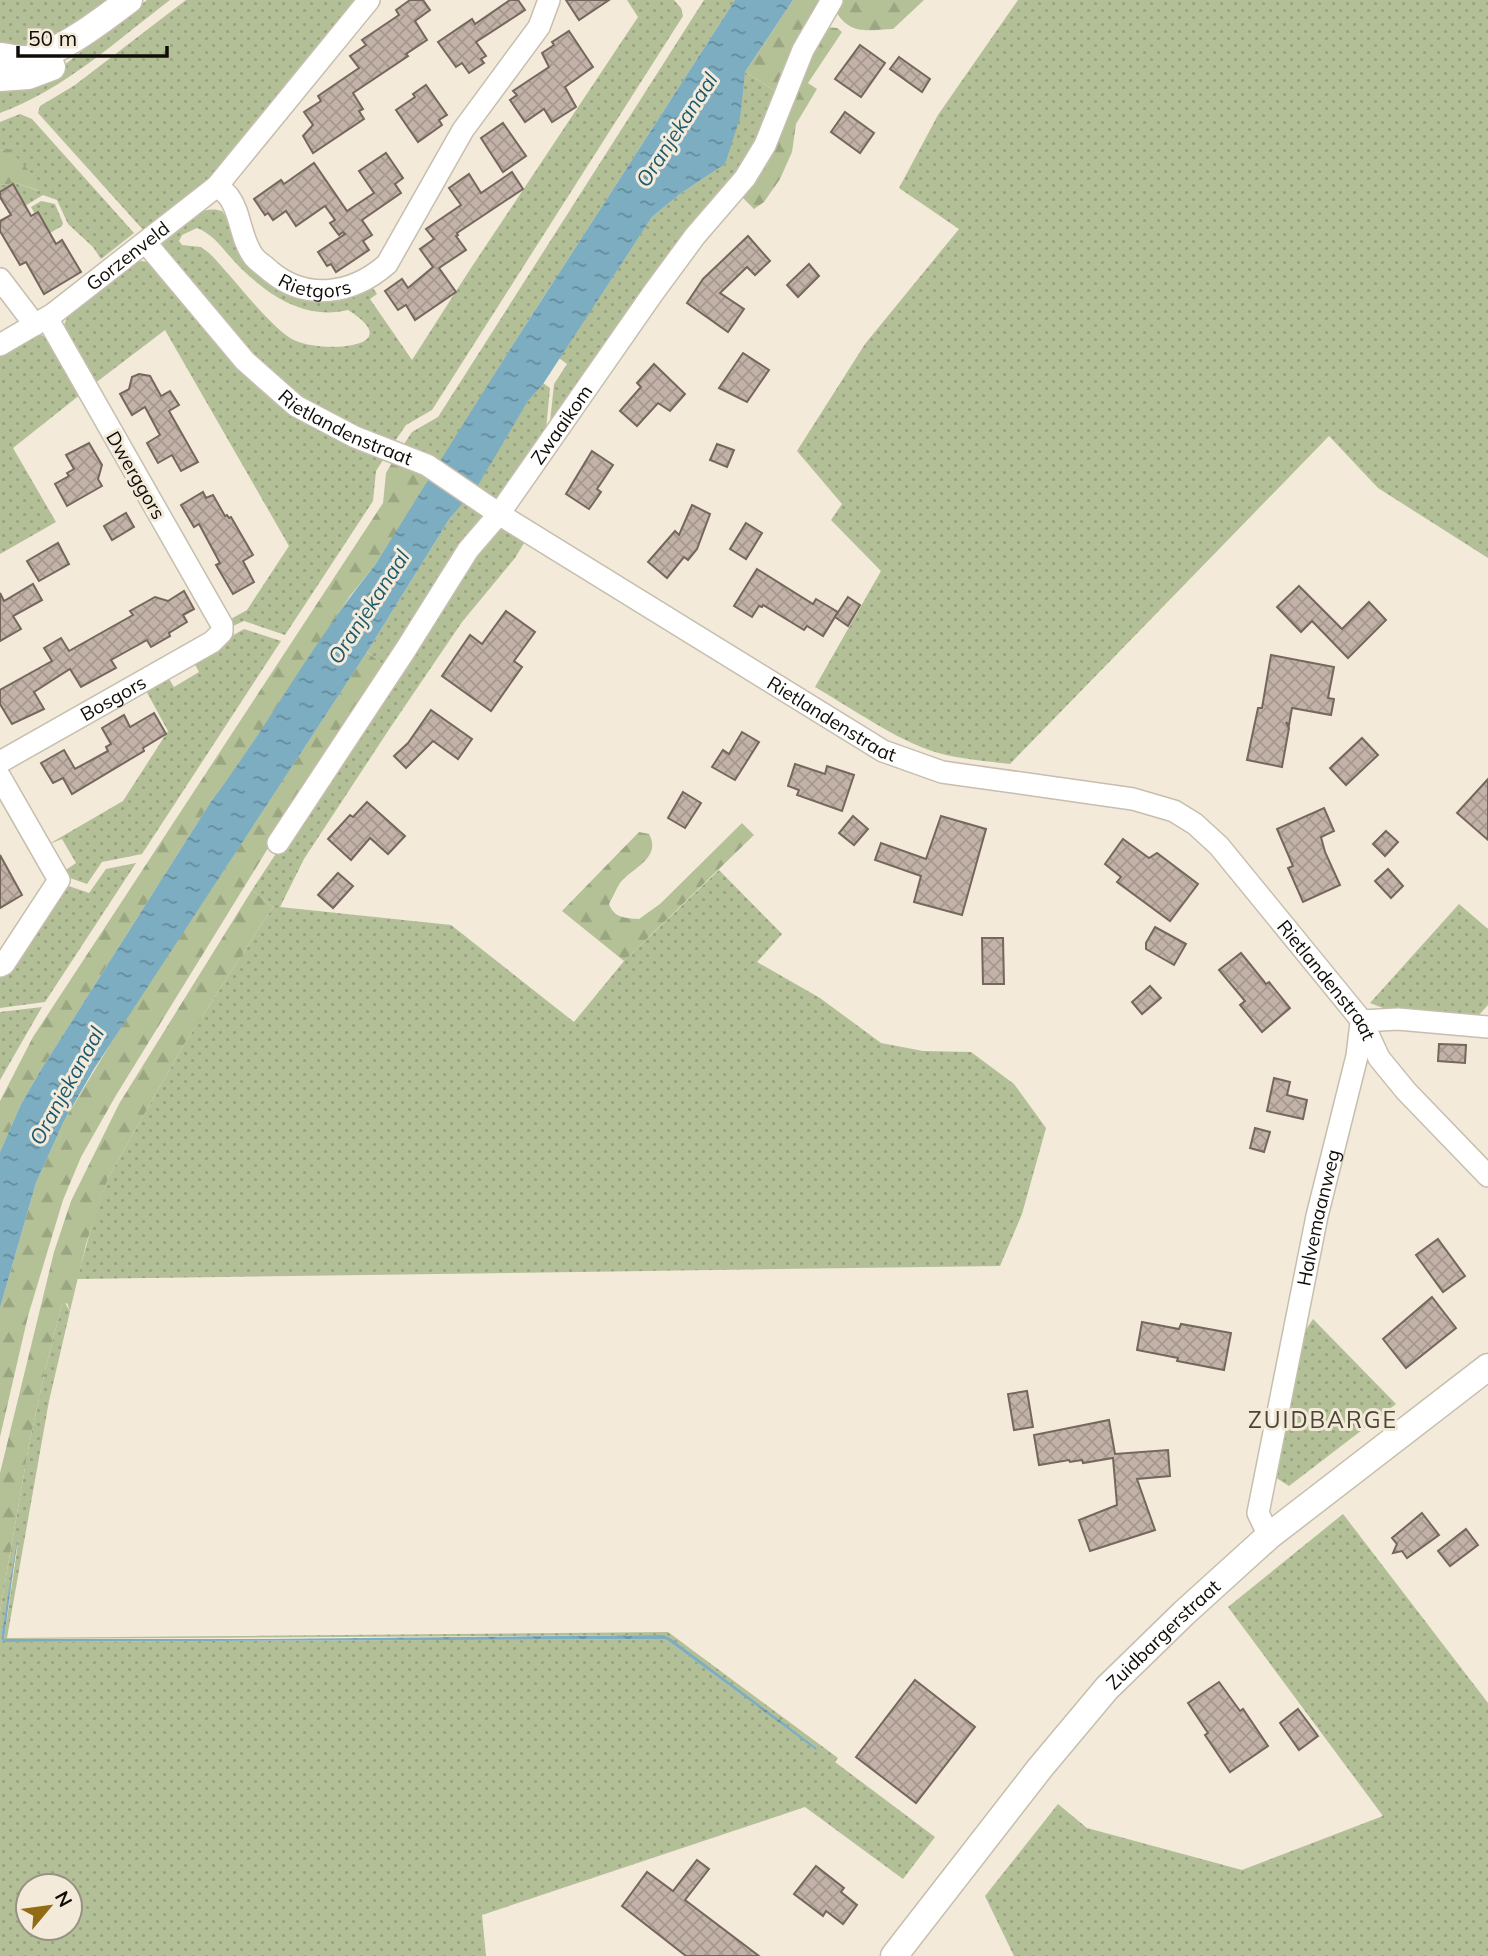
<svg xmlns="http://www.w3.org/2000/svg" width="1488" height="1956" font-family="Mulish,sans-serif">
<defs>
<pattern id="grass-dots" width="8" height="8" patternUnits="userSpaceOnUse" patternTransform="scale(1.75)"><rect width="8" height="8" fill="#b3bf97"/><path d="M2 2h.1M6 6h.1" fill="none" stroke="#99a381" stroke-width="1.8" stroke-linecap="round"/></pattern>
<pattern id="forest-firs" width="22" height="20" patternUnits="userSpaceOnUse" patternTransform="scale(1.75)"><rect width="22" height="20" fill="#b4c197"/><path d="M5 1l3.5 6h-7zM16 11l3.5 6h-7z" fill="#9aa581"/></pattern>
<pattern id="water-ripples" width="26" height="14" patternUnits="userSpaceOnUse" patternTransform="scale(1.75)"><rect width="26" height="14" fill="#7dadc1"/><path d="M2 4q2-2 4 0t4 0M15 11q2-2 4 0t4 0" fill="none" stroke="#658b9b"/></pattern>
<pattern id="building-cross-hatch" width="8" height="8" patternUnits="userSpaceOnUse" patternTransform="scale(1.75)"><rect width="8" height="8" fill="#c2b2a7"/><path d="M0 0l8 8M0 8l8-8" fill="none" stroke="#a6988e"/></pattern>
</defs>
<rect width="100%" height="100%" fill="#f3ead9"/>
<!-- grass -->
<g fill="url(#grass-dots)" fill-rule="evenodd">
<polygon points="0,0 110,0 48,43 0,50"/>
<path d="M 147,0 L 170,0 C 116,41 65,89 0,113 L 0,82 L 63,66 Z"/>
<polygon points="186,0 359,0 240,144 198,190 145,232 38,113 40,106 75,85"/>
<path d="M 627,0 L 674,0 L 681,8 L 683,16 L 432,410 L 406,425 L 393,444 L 312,408 L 253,355 L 162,251 L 163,240 C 179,227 199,203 222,211 L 271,281 L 371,285 L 377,294 L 370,299 L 412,360 L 469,271 L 638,17 ZM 197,228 C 213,234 223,249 234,261 C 263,292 303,321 348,310 C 409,348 325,353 296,341 C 271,330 231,274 209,253 L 201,247 L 182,245 L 179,241 L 182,235 Z"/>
<polygon points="704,0 735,0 512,346 439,465 402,447 412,432 438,417"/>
<path d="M 1018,0 L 1488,0 L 1488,558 L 1378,488 L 1329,436 L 1010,764 C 985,761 959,759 935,752 C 896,740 850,707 815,687 L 881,571 L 831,520 L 842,504 L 797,451 L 865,344 L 959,229 L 899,188 L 938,115 Z"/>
<polygon points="745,72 780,94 762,144 549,432 554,384 567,364 559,358 652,217 680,194 725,164"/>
<polygon points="20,114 32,119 134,233 101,259 93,247 68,224 57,200 43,195 25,206 13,185 0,192 0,185 16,183 39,191 8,148 0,151 0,122"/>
<polygon points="41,201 55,204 63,223 62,226 50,233 38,213 35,214 31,207"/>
<polygon points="141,261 149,262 218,339 385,457 376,471 373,501 285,635 244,621 233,626 229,620 247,610 289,546 165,330 94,384 64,332 64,325 69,313 134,263"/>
<polygon points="41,335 46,337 81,394 13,448 56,522 0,554 0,355 31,337"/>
<polygon points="543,383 550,388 546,429 502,495 493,499 473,490 528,401"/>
<polygon points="466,497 484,517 388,668 367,652 450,518"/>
<polygon points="500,530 507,530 527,538 515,558 462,622 390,728 304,859 280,907 451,925 574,1022 624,961 719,870 782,934 757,962 820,998 881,1043 923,1051 971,1052 1014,1084 1046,1128 1022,1214 1000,1266 77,1279 94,1218 108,1178 183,1046 273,907 252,890 421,633 494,532"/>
<polygon points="244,629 281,641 142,854 102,862 87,884 67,877 64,871 76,863 62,839 49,844 123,801 168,731 144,687 166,674 174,687 199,672 192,659"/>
<polygon points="136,863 45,1002 0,1008 0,975 63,884 89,893 106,869"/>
<polygon points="1459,904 1488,929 1488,1005 1478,1016 1388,1010 1370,1003"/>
<polygon points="42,1007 0,1080 0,1012"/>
<path d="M 65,1303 L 70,1311 L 49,1401 L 7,1638 L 668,1632 L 838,1758 L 835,1762 L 935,1837 L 903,1879 L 805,1807 L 482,1915 L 486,1956 L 0,1956 L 0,1611 L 29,1445 L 46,1366 L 62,1305 ZM 19,1536 L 4,1639 L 662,1635 L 817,1748 L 815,1749 L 667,1640 L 662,1639 L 3,1642 L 1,1638 ZM 28,1886 L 70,1886 L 70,1928 L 28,1928 Z"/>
<polygon points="1313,1319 1396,1404 1289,1486 1275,1477 1295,1346"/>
<polygon points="1343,1514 1488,1703 1488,1956 1014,1956 985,1896 1058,1804 1087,1828 1242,1870 1383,1816 1228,1607"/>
</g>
<!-- forest -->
<g fill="url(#forest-firs)">
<polygon points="793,0 827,0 780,94 745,72"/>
<path d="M 838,0 L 924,0 L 893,29 C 867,30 850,36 835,10 Z"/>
<polygon points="824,27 837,28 842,32 808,83 817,89 796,124 792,152 780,179 764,202 754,209 742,197"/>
<polygon points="8,148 33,175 40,191 16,183 0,185 0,151"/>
<polygon points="393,461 432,476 375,565 350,596 234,771 210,803 42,1068 21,1104 0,1152 0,1101 33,1037 383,503 386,473"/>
<polygon points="367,652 388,668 273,840 115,1097 81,1157 63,1200 28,1316 0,1437 0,1308 36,1183 64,1121 117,1033"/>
<path d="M 742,823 L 754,835 L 624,961 L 562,911 L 639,832 L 649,834 C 662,858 633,867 620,883 C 616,889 613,897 609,904 C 614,918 625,918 639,919 L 660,904 Z"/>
<polygon points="252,890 273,907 183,1046 108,1178 86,1244 70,1311 67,1303 62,1305 46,1366 29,1445 0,1611 0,1473 54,1252 71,1201 119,1104"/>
</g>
<!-- water -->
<g fill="url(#water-ripples)">
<path d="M 735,0 L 793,0 L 745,72 L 740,118 L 725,164 L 680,194 L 652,217 L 543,384 L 528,401 L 478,485 L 450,518 L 367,652 L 94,1069 L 64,1121 L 36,1183 L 0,1308 L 0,1152 L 21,1104 L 42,1068 L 210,803 C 268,726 314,640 375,565 L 512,346 Z"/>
<polygon points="18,1535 4,1639 268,1639 662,1635 670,1638 817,1748 816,1750 667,1640 662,1639 3,1642 1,1638"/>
</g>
<!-- building -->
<g fill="url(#building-cross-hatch)" stroke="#75675d" stroke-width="2">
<polygon points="410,0 423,0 430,10 415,21 427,40 406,54 408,56 353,93 363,109 359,111 364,119 313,153 303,136 313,125 304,112 321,101 318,96 359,68 350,56 366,45 362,40 399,15 396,10"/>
<polygon points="510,0 518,0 525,10 476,42 486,56 481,59 484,63 469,73 462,63 456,67 438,42 472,19 475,24"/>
<polygon points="566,0 609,0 579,20"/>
<polygon points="569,31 593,67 565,87 576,107 552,122 544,109 525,122 510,100 517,95 513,91 549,67 542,53 554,45 552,42"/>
<polygon points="860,45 885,63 861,97 835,79"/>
<polygon points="899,57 930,79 922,92 890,69"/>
<polygon points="426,85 447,115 439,120 442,125 418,142 396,110 415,97 413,94"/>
<polygon points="845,112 874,133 860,153 831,132"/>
<polygon points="503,123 526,156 503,172 481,138"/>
<polygon points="386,153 403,178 395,184 401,193 362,220 372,235 363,241 369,250 336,272 331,264 327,266 318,252 345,234 343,232 339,235 330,223 335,220 325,206 296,226 286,211 273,220 268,213 265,215 254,199 281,180 284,184 314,163 347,211 374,193 359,171"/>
<polygon points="512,172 523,189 457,233 458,235 456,236 466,250 439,268 456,292 415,320 406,305 398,310 385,291 402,279 408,288 433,267 420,249 434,239 426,229 461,205 449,188 469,174 481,193"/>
<polygon points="13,184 31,216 38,212 56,244 62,240 81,272 44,294 26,262 20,265 0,231 0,221 11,215 0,197 0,192"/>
<polygon points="748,236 770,261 755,275 747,267 720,293 744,309 728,332 687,303 703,279"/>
<polygon points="809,264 819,276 798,297 787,285"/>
<polygon points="743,353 769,370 747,402 719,388"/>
<polygon points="654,364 685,394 670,411 658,403 637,426 620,411 641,387 637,383"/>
<polygon points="139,374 150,376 161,396 170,391 179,405 169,411 198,462 181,471 172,455 158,463 147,443 160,435 145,407 132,415 120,394 129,389 132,377"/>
<polygon points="89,443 102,465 98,479 102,486 67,506 55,484 69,476 67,473 74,469 66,455"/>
<polygon points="717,444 734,450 727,467 710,460"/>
<polygon points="592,451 613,465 597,489 601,492 589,509 566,494"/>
<polygon points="203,492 206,498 213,495 225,516 227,515 229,518 231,517 253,555 243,561 254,582 233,594 216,565 220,563 199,524 194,527 181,505"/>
<polygon points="692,505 710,514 697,549 688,560 684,557 667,578 648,562 675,531 679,535"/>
<polygon points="126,513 134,527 112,540 104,526"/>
<polygon points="746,523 762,533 746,559 730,549"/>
<polygon points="58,543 69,564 39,581 27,561"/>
<polygon points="757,569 813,604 816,599 838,612 823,636 807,626 804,630 763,605 762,607 759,606 752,617 734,606"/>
<polygon points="33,584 42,600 13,616 21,629 0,641 0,593 4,601"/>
<polygon points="1299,586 1342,629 1369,602 1386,620 1348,658 1312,621 1301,632 1277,607"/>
<polygon points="184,591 194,609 183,615 187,622 169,633 170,636 151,647 147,640 111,660 116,668 81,687 70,669 34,692 44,709 12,724 0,704 0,690 52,661 44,648 61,638 69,651 133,615 130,611 155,597 168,601"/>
<polygon points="848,597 860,605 848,626 835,617"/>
<polygon points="506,611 535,632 514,661 522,667 491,711 442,676 470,635 482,644"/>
<polygon points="1271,655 1334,667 1328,698 1334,699 1331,715 1292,708 1289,725 1286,722 1289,728 1282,767 1247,760 1258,708 1262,708"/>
<polygon points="431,710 472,739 458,759 433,741 406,768 394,756 408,743"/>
<polygon points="154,713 166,734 143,748 144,751 72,794 63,778 53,783 41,763 64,750 75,769 108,751 106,747 111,744 102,728 124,715 130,727"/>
<polygon points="742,732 759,742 735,780 712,767 723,750 729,754"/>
<polygon points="1362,738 1378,755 1346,785 1330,768"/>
<polygon points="795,764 825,774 827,766 854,775 842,811 797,795 799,790 788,786"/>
<polygon points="1488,779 1488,840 1457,813"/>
<polygon points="683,792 701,803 685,828 668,818"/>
<polygon points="367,802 405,836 388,854 370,838 351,860 328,839 350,815 353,817"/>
<polygon points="1324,808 1334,831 1321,837 1325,852 1340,885 1303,902 1288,868 1293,866 1277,829"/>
<polygon points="853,816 868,829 854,845 839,833"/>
<polygon points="941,816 986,829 962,915 914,902 921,876 875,860 881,843 926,859"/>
<polygon points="1386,831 1398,842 1385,856 1373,844"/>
<polygon points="1123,839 1149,858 1157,853 1198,884 1170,921 1117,882 1121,877 1105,864"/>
<polygon points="0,855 22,895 0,908"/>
<polygon points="1388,869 1403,886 1391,898 1375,881"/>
<polygon points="338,873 353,886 333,908 318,895"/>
<polygon points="1155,927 1186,944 1174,965 1146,949 1146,943"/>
<polygon points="982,938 1003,938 1004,984 983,984"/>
<polygon points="1241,953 1266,984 1269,982 1290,1008 1262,1032 1240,1005 1245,1001 1219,970"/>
<polygon points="1150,986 1161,998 1142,1014 1132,1002"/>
<polygon points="1439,1044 1466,1045 1465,1063 1438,1061"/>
<polygon points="1274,1078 1290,1082 1287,1095 1307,1100 1303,1119 1267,1111"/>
<polygon points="1255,1128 1270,1132 1264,1152 1250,1148"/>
<polygon points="1438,1239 1465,1276 1443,1292 1416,1255"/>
<polygon points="1432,1297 1456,1328 1406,1368 1383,1339"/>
<polygon points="1142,1322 1179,1329 1181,1324 1231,1333 1224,1370 1177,1361 1178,1358 1137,1350"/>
<polygon points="1027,1391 1033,1427 1014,1430 1008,1394"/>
<polygon points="1109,1420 1115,1454 1168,1450 1170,1476 1137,1479 1155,1530 1090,1551 1079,1520 1117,1505 1113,1458 1083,1463 1082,1460 1070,1462 1069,1460 1039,1465 1034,1435"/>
<polygon points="1422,1513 1439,1535 1407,1558 1402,1551 1393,1553 1397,1544 1392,1538"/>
<polygon points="1466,1529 1478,1545 1450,1566 1438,1551"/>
<polygon points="915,1680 975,1727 916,1803 856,1757"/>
<polygon points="1219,1682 1240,1711 1243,1709 1268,1746 1230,1772 1205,1735 1208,1733 1188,1703"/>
<polygon points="1298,1709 1318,1736 1299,1750 1280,1723"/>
<polygon points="697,1860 709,1869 685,1900 759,1956 686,1956 622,1906 647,1872 673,1891"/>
<polygon points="816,1866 844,1888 841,1892 857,1905 843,1924 826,1911 823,1916 794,1894"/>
</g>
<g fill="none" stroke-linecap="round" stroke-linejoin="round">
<!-- minor casing -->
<g stroke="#c6beae" stroke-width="24">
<g id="minor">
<path id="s1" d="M 217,186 C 221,189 226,193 229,197 C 241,213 240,239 254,257 C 258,262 265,266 270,271 C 307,302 353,294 387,264 L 463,130 L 539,27 L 549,0"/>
<path id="s2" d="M 146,243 L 245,361 L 296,406 L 355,437 L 427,465 L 499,514 L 883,751 L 942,772 L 1133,799 L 1174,811 L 1195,824 L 1219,846 L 1362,1021 L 1379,1058 L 1406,1091 L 1488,1176"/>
<polyline points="0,279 35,325"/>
<path id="s3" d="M 0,345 L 53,314 L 217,186 L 369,0"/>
<path id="s4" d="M 0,762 L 212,642 L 222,632 L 222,625 L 47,318"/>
<polyline points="0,777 59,880 4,964 0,966"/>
<path id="s5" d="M 278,843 L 406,649 L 468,550 L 499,514 L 653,293 L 695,236 L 745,178 L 765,145 L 803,50 L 832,0"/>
<polyline points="1362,1021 1398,1019 1488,1027"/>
<path id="s6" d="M 1269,1536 L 1258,1513 L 1317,1216 L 1357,1056 L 1361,1023"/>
</g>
</g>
<!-- tertiary casing -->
<g stroke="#c6beae" stroke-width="29">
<g id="tertiary">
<path d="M 0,56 C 9,57 19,60 28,59 C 59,54 104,19 129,0"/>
<polyline points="0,78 28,76 52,67"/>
<path id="s7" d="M 894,1956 L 1040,1768 L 1107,1688 L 1184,1613 L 1269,1536 L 1488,1367"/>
</g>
</g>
<!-- minor -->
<use href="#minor" stroke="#fff" stroke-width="21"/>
<!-- tertiary -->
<use href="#tertiary" stroke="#fff" stroke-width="26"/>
</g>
<g text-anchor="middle" stroke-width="6" stroke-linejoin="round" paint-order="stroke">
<!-- street labels -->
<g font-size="19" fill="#100d08" stroke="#f3ead9">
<text dy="7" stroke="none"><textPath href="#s3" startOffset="156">Gorzenveld</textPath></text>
<text dy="7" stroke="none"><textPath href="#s1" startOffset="152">Rietgors</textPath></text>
<text dy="7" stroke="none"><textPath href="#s5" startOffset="506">Zwaaikom</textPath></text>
<text dy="7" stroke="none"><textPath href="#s2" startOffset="276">Rietlandenstraat</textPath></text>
<text transform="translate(136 475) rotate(60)" y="7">Dwerggors</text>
<text dy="7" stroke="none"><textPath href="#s4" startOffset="130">Bosgors</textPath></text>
<text dy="7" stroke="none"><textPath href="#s2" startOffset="844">Rietlandenstraat</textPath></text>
<text dy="7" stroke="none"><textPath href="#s2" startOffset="1432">Rietlandenstraat</textPath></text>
<text dy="7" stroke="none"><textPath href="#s6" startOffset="327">Halvemaanweg</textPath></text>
<text dy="7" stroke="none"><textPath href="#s7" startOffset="420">Zuidbargerstraat</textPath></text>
</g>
<!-- water labels -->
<g font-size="21" font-style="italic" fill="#1b596f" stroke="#f3ead9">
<text transform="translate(677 130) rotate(-57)" y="7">Oranjekanaal</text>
<text transform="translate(369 607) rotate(-57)" y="7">Oranjekanaal</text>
<text transform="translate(67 1086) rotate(-61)" y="7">Oranjekanaal</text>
</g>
<!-- quarter labels -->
<g font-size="23" letter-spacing="2" fill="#4b4436" stroke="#f3ead9">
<text x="1323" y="1428">ZUIDBARGE</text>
</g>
</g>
<!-- north arrow -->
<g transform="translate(49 1907) rotate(61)"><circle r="33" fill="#f3ead9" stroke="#989285" stroke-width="2"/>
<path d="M0-5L12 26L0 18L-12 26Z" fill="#946b15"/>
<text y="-10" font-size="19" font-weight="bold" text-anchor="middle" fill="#100d08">N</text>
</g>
<!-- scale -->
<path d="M18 46v10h149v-10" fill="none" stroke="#100d08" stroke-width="3.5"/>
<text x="28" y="46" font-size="21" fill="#100d08" stroke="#f3ead9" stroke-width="5" paint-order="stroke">50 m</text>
</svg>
